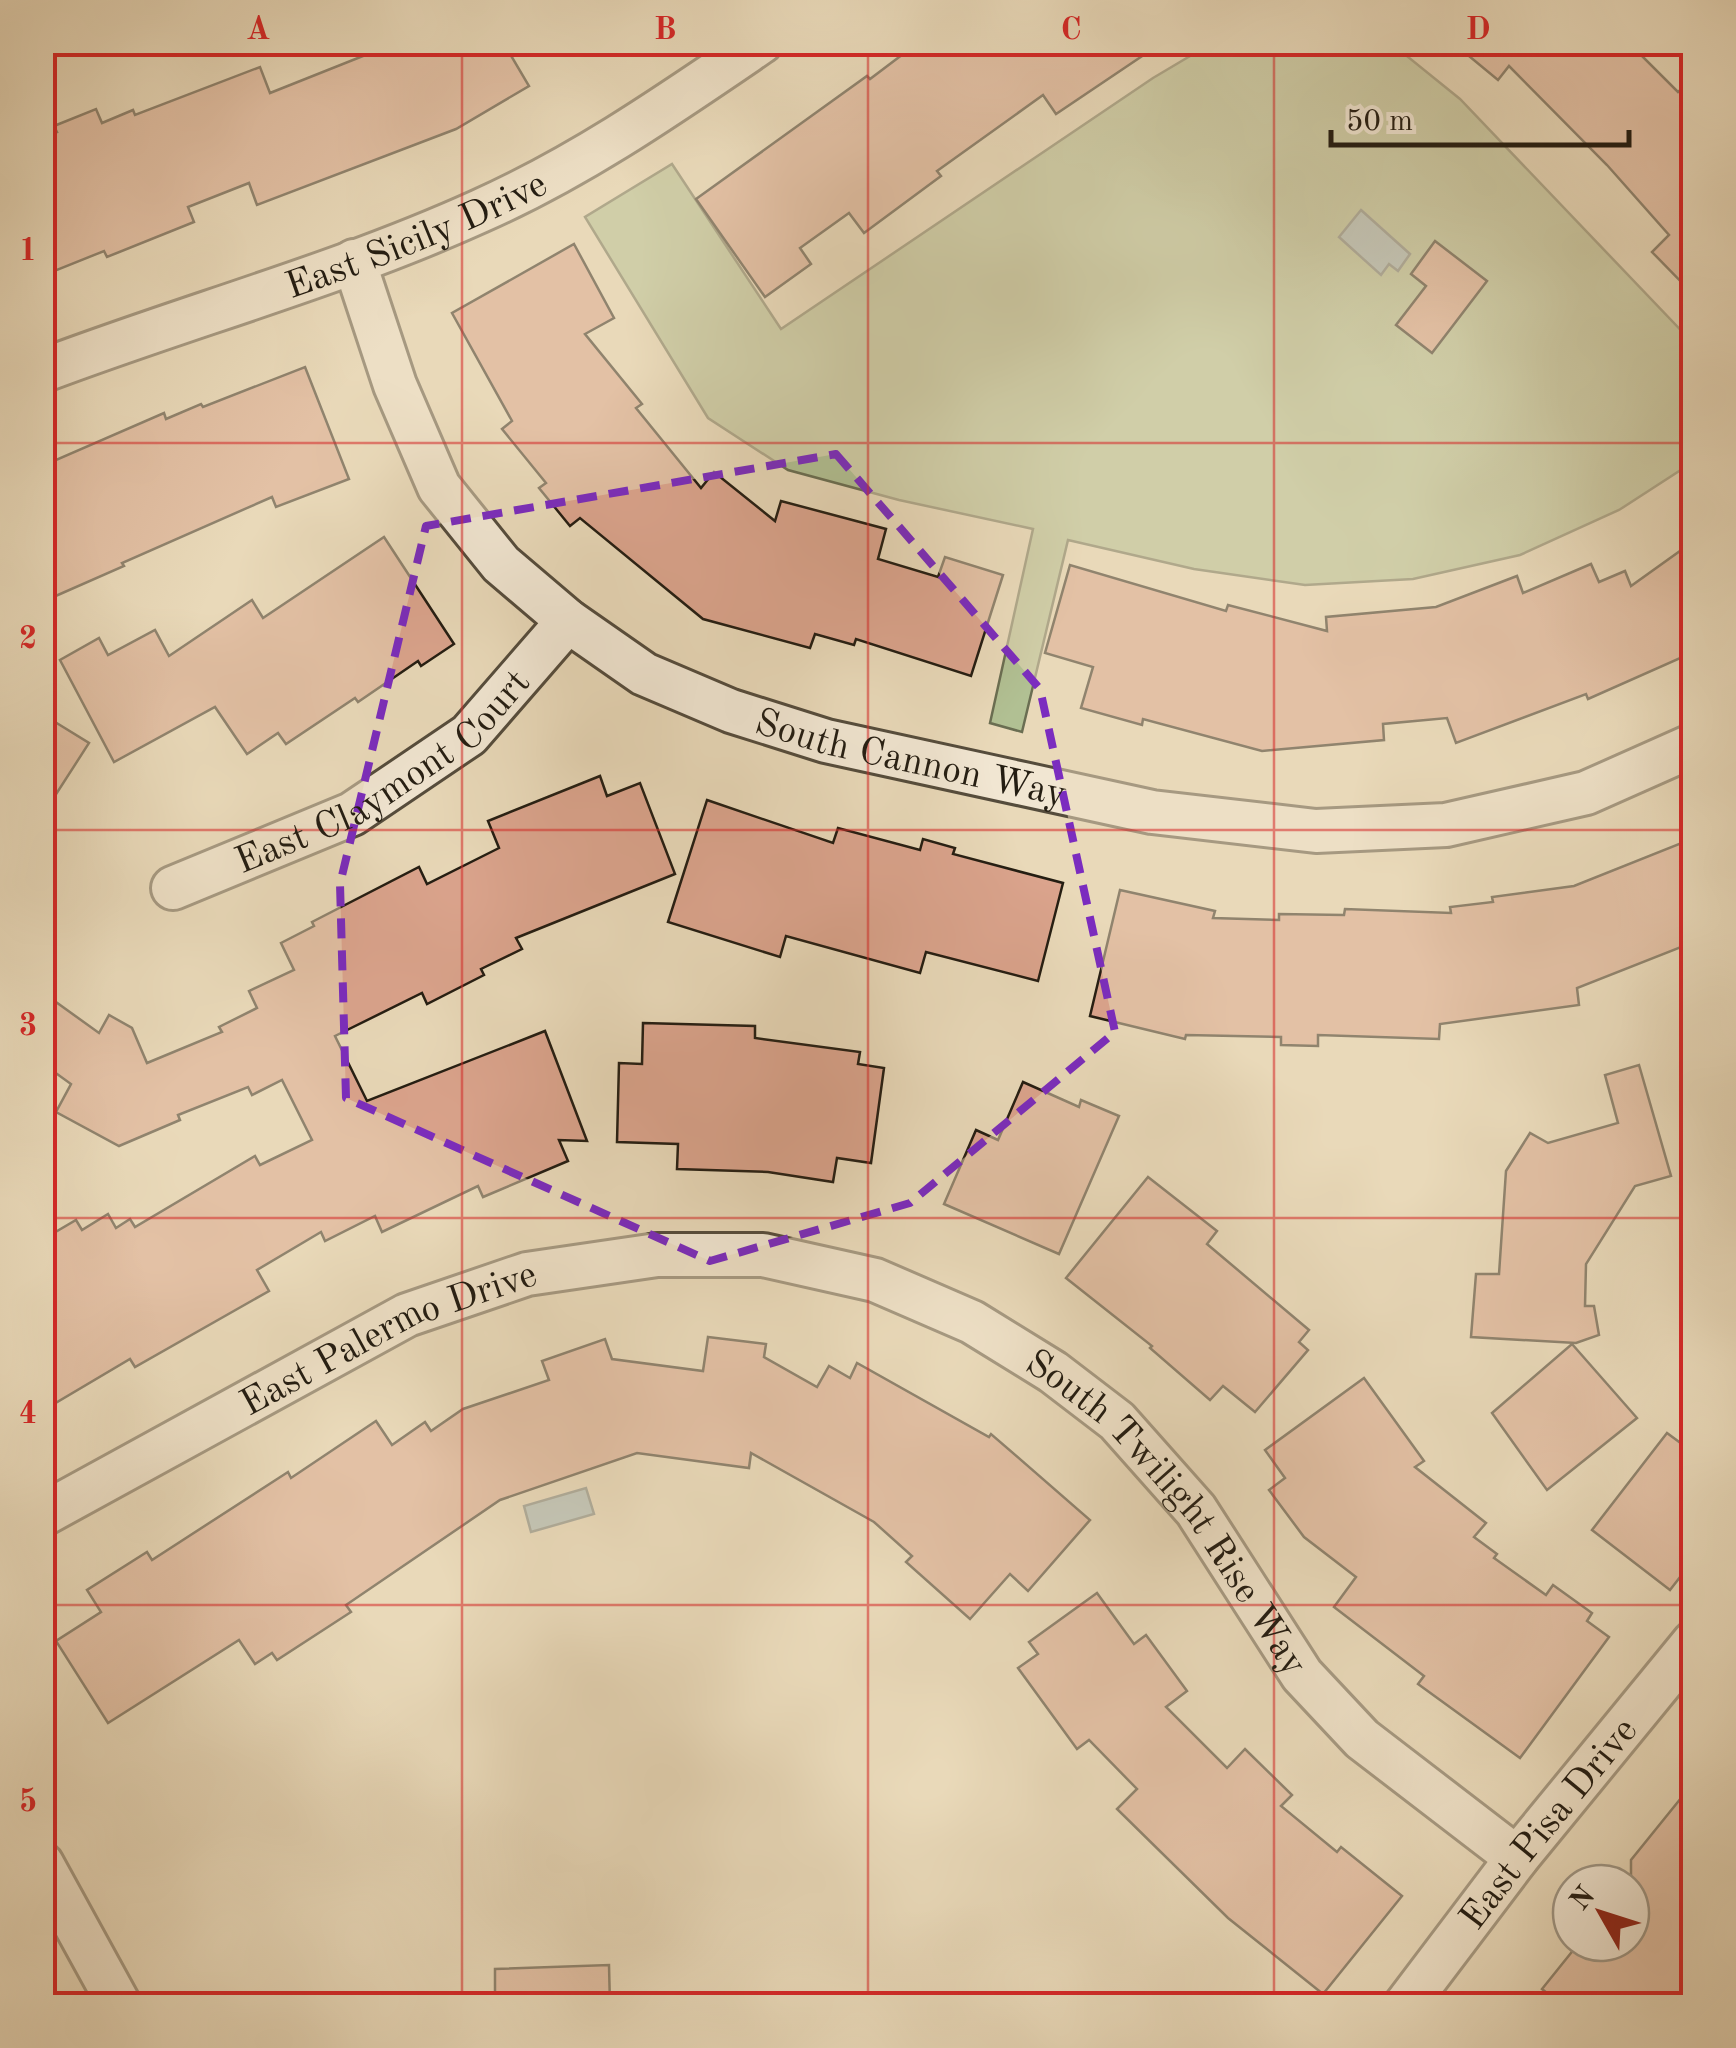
<svg xmlns="http://www.w3.org/2000/svg" width="1736" height="2048" font-family="'Old Standard TT',serif">
<rect width="100%" height="100%" fill="#e9d9b9"/>
<filter id="stains"><feTurbulence type="fractalNoise" baseFrequency=".002" numOctaves="4"/><feColorMatrix values="0 0 0 0 .2 0 0 0 0 .09 0 0 0 0 .02 0 0 0 .5 -.17"/></filter>
<radialGradient id="worn" r=".72"><stop offset=".6" stop-color="#630" stop-opacity="0"/><stop offset="1" stop-color="#630" stop-opacity=".3"/></radialGradient>
<!-- green -->
<polygon fill="#b1c093" stroke="#6a6e52" stroke-width="2.5" points="1212,43 1373,43 1402,52 1460,99 1693,343 1693,462 1619,510 1520,555 1413,579 1305,585 1194,569 1068,540 1022,732 990,723 1033,529 899,500 788,470 708,418 585,217 672,164 781,329 1153,78"/>
<!-- water -->
<g fill="#9db7bb" stroke="#6d7977" stroke-width="2.5">
<polygon points="1361,210 1410,254 1398,271 1389,264 1381,275 1339,237"/>
<polygon points="586,1488 594,1514 531,1532 524,1506"/>
</g>
<!-- building -->
<g fill="#dba48d" stroke="#241d12" stroke-width="2.5">
<polygon points="398,42 503,42 529,86 456,129 257,205 249,183 188,207 194,222 107,257 104,251 42,276 42,138 57,132 54,126 96,109 102,123 133,110 135,115 260,67 270,93"/>
<polygon points="919,42 1163,42 1056,114 1043,95 937,171 941,176 864,233 849,213 800,248 811,264 765,297 696,199 867,76 870,79"/>
<polygon points="1452,42 1628,42 1678,92 1694,78 1694,295 1652,252 1669,235 1607,165 1509,66 1498,80"/>
<polygon points="1435,241 1487,281 1432,353 1396,325 1426,286 1411,274"/>
<polygon points="574,244 614,318 585,334 642,404 636,408 701,488 714,472 775,521 781,501 886,529 878,559 938,577 945,557 1003,575 971,676 856,639 854,645 815,634 810,648 703,619 580,518 570,526 539,488 546,483 502,429 512,421 452,313"/>
<polygon points="305,367 349,479 276,507 272,497 122,563 124,566 42,602 42,466 164,413 166,419 201,404 203,407"/>
<polygon points="384,537 454,644 421,666 418,661 358,702 355,698 286,744 278,733 247,754 215,707 114,762 60,660 99,638 108,655 155,630 169,656 252,600 263,618"/>
<polygon points="1694,541 1694,652 1588,699 1586,694 1456,743 1447,718 1383,724 1384,740 1262,751 1143,719 1142,725 1081,708 1093,667 1045,653 1070,565 1226,611 1228,605 1327,631 1326,617 1436,607 1517,576 1523,593 1591,564 1599,582 1625,571 1631,586"/>
<polygon points="42,714 89,743 42,816"/>
<polygon points="600,776 607,796 640,783 675,874 516,938 522,949 481,969 484,975 427,1004 422,993 335,1036 367,1101 545,1031 587,1141 559,1140 568,1161 483,1197 478,1186 382,1232 375,1216 325,1241 321,1232 257,1270 269,1291 135,1367 130,1359 42,1411 42,1240 76,1220 82,1230 108,1214 116,1228 130,1219 135,1227 255,1156 260,1165 312,1140 282,1080 252,1095 248,1087 178,1115 180,1120 119,1146 56,1112 71,1084 42,1063 42,992 99,1033 109,1015 132,1028 147,1063 222,1032 219,1027 257,1008 249,991 294,970 281,943 314,926 312,922 419,867 427,884 499,848 488,821"/>
<polygon points="707,800 833,843 838,828 920,850 923,839 955,848 953,854 1063,883 1038,981 926,952 920,973 786,936 780,957 668,922"/>
<polygon points="1694,838 1694,942 1577,988 1579,1005 1440,1024 1439,1039 1318,1035 1318,1046 1281,1045 1281,1037 1186,1035 1185,1039 1090,1016 1120,890 1215,911 1213,918 1279,920 1279,914 1344,915 1345,909 1451,913 1450,907 1493,902 1492,897 1574,886"/>
<polygon points="643,1023 755,1026 755,1038 860,1052 858,1064 884,1068 871,1163 837,1158 833,1182 768,1172 677,1169 678,1144 617,1142 619,1063 642,1064"/>
<polygon points="1639,1065 1671,1176 1635,1186 1586,1264 1585,1306 1594,1306 1599,1335 1576,1343 1471,1337 1476,1274 1499,1274 1506,1171 1530,1133 1548,1143 1618,1123 1605,1075"/>
<polygon points="1023,1082 1079,1107 1081,1100 1119,1116 1059,1254 944,1204 976,1130 998,1140"/>
<polygon points="1148,1177 1217,1231 1207,1244 1309,1330 1299,1342 1308,1350 1255,1412 1223,1386 1210,1400 1150,1348 1152,1346 1066,1278"/>
<polygon points="708,1337 766,1344 764,1357 817,1387 829,1366 850,1378 857,1363 989,1437 991,1434 1090,1520 1028,1591 1010,1574 970,1619 906,1562 912,1556 874,1522 751,1453 749,1468 637,1453 500,1500 346,1605 351,1612 277,1660 272,1653 255,1664 239,1640 108,1723 56,1641 101,1612 87,1590 147,1552 152,1560 288,1472 291,1478 376,1421 392,1445 425,1422 431,1431 463,1409 549,1380 542,1361 605,1339 612,1359 703,1371"/>
<polygon points="1572,1344 1637,1418 1547,1490 1492,1413"/>
<polygon points="1364,1378 1424,1461 1415,1467 1486,1523 1474,1537 1497,1554 1494,1558 1546,1595 1553,1585 1592,1613 1587,1621 1609,1637 1520,1758 1418,1684 1424,1676 1334,1607 1356,1577 1304,1537 1269,1490 1285,1478 1265,1450"/>
<polygon points="1667,1433 1694,1453 1694,1559 1670,1590 1592,1530"/>
<polygon points="1097,1593 1134,1644 1146,1635 1187,1691 1166,1707 1227,1768 1245,1749 1292,1795 1281,1806 1337,1852 1341,1847 1402,1896 1323,1994 1228,1918 1117,1809 1137,1789 1089,1740 1077,1749 1018,1668 1038,1654 1029,1642"/>
<polygon points="1694,1782 1694,2006 1563,2006 1542,1989 1579,1943 1631,1943 1631,1860"/>
<polygon points="609,1965 610,2006 495,2006 495,1969"/>
</g>
<g fill="none" stroke-linecap="round" stroke-linejoin="round">
<!-- minor casing -->
<g stroke="#554c3c" stroke-width="48">
<g id="minor">
<path id="s1" d="M 354,261 L 395,385 L 439,487 L 501,564 L 568,621 L 644,674 L 731,711 L 826,741 L 1152,812 L 1316,831 L 1446,825 L 1586,793 L 1694,745"/>
<path id="s2" d="M 42,371 C 187,316 339,275 480,211 C 581,166 670,104 761,42"/>
<path id="s3" d="M 173,888 L 352,814 L 469,735 L 568,621"/>
<path id="s4" d="M 42,1515 L 407,1315 L 527,1274 L 657,1255 L 763,1255 L 875,1280 L 972,1322 L 1053,1372 L 1117,1421 L 1196,1510 L 1302,1675 L 1362,1739 L 1517,1858"/>
<polyline points="42,1864 120,2006"/>
<path id="s5" d="M 1405,2006 L 1517,1858 L 1694,1642"/>
</g>
</g>
<!-- minor -->
<use href="#minor" stroke="#f1e6d2" stroke-width="42"/>
</g>
<!-- marked area -->
<path d="M0 0H1736V2048H0ZM 836,454 L 1040,689 L 1115,1032 L 910,1203 L 710,1261 L 346,1098 L 340,884 L 426,526 Z" fill="#e9d9b9" fill-opacity=".55" fill-rule="evenodd"/>
<path fill="none" stroke="#7b2cbf" stroke-width="8" stroke-dasharray="20 12" stroke-linejoin="round" d="M 836,454 L 1040,689 L 1115,1032 L 910,1203 L 710,1261 L 346,1098 L 340,884 L 426,526 Z"/>
<!-- grid -->
<path fill="none" stroke="#d62828" stroke-width="2.5" stroke-opacity="0.55" d="M 462,42 L 462,2006M 868,42 L 868,2006M 1274,42 L 1274,2006M 42,443 L 1694,443M 42,830 L 1694,830M 42,1218 L 1694,1218M 42,1605 L 1694,1605"/>
<g text-anchor="middle" stroke-width="8" stroke-linejoin="round" paint-order="stroke">
<!-- street labels -->
<g font-size="38" fill="#241d12" stroke="#f1e6d2">
<text dy="13" stroke="none"><textPath href="#s2" startOffset="398">East Sicily Drive</textPath></text>
<text dy="13" stroke="none"><textPath href="#s1" startOffset="802">South Cannon Way</textPath></text>
<text dy="13" stroke="none"><textPath href="#s3" startOffset="242">East Claymont Court</textPath></text>
<text dy="13" stroke="none"><textPath href="#s4" startOffset="390">East Palermo Drive</textPath></text>
<text dy="13" stroke="none"><textPath href="#s4" startOffset="1278">South Twilight Rise Way</textPath></text>
<text dy="13" stroke="none"><textPath href="#s5" startOffset="232">East Pisa Drive</textPath></text>
</g>
</g>
<!-- margin -->
<rect width="1736" height="2048" fill="none" stroke="#e9d9b9" stroke-width="110"/>
<!-- north arrow -->
<g transform="translate(1601 1913) rotate(309)"><circle r="48" fill="#f1e6d2" stroke="#9f9685" stroke-width="2.5"/>
<path d="M0-8L18 38L0 25L-18 38Z" fill="#8f2418"/>
<text y="-15" font-size="28" font-weight="bold" text-anchor="middle" fill="#241d12">N</text>
</g>
<!-- scale -->
<path d="M1331 130v15h298v-15" fill="none" stroke="#241d12" stroke-width="5"/>
<text x="1346" y="130" font-size="30" fill="#241d12" stroke="#f1e6d2" stroke-width="8" paint-order="stroke">50 m</text>
<rect x="55" y="55" width="1626" height="1938" fill="none" stroke="#d62828" stroke-width="4"/>
<g font-size="32" text-anchor="middle" font-weight="bold" fill="#d62828">
<text x="258" y="39">A</text>
<text x="665" y="39">B</text>
<text x="1071" y="39">C</text>
<text x="1478" y="39">D</text>
<text x="28" y="260">1</text>
<text x="28" y="648">2</text>
<text x="28" y="1035">3</text>
<text x="28" y="1423">4</text>
<text x="28" y="1811">5</text>
</g>
<rect width="100%" height="100%" filter="url(#stains)"/>
<rect width="100%" height="100%" fill="url(#worn)"/>
</svg>
